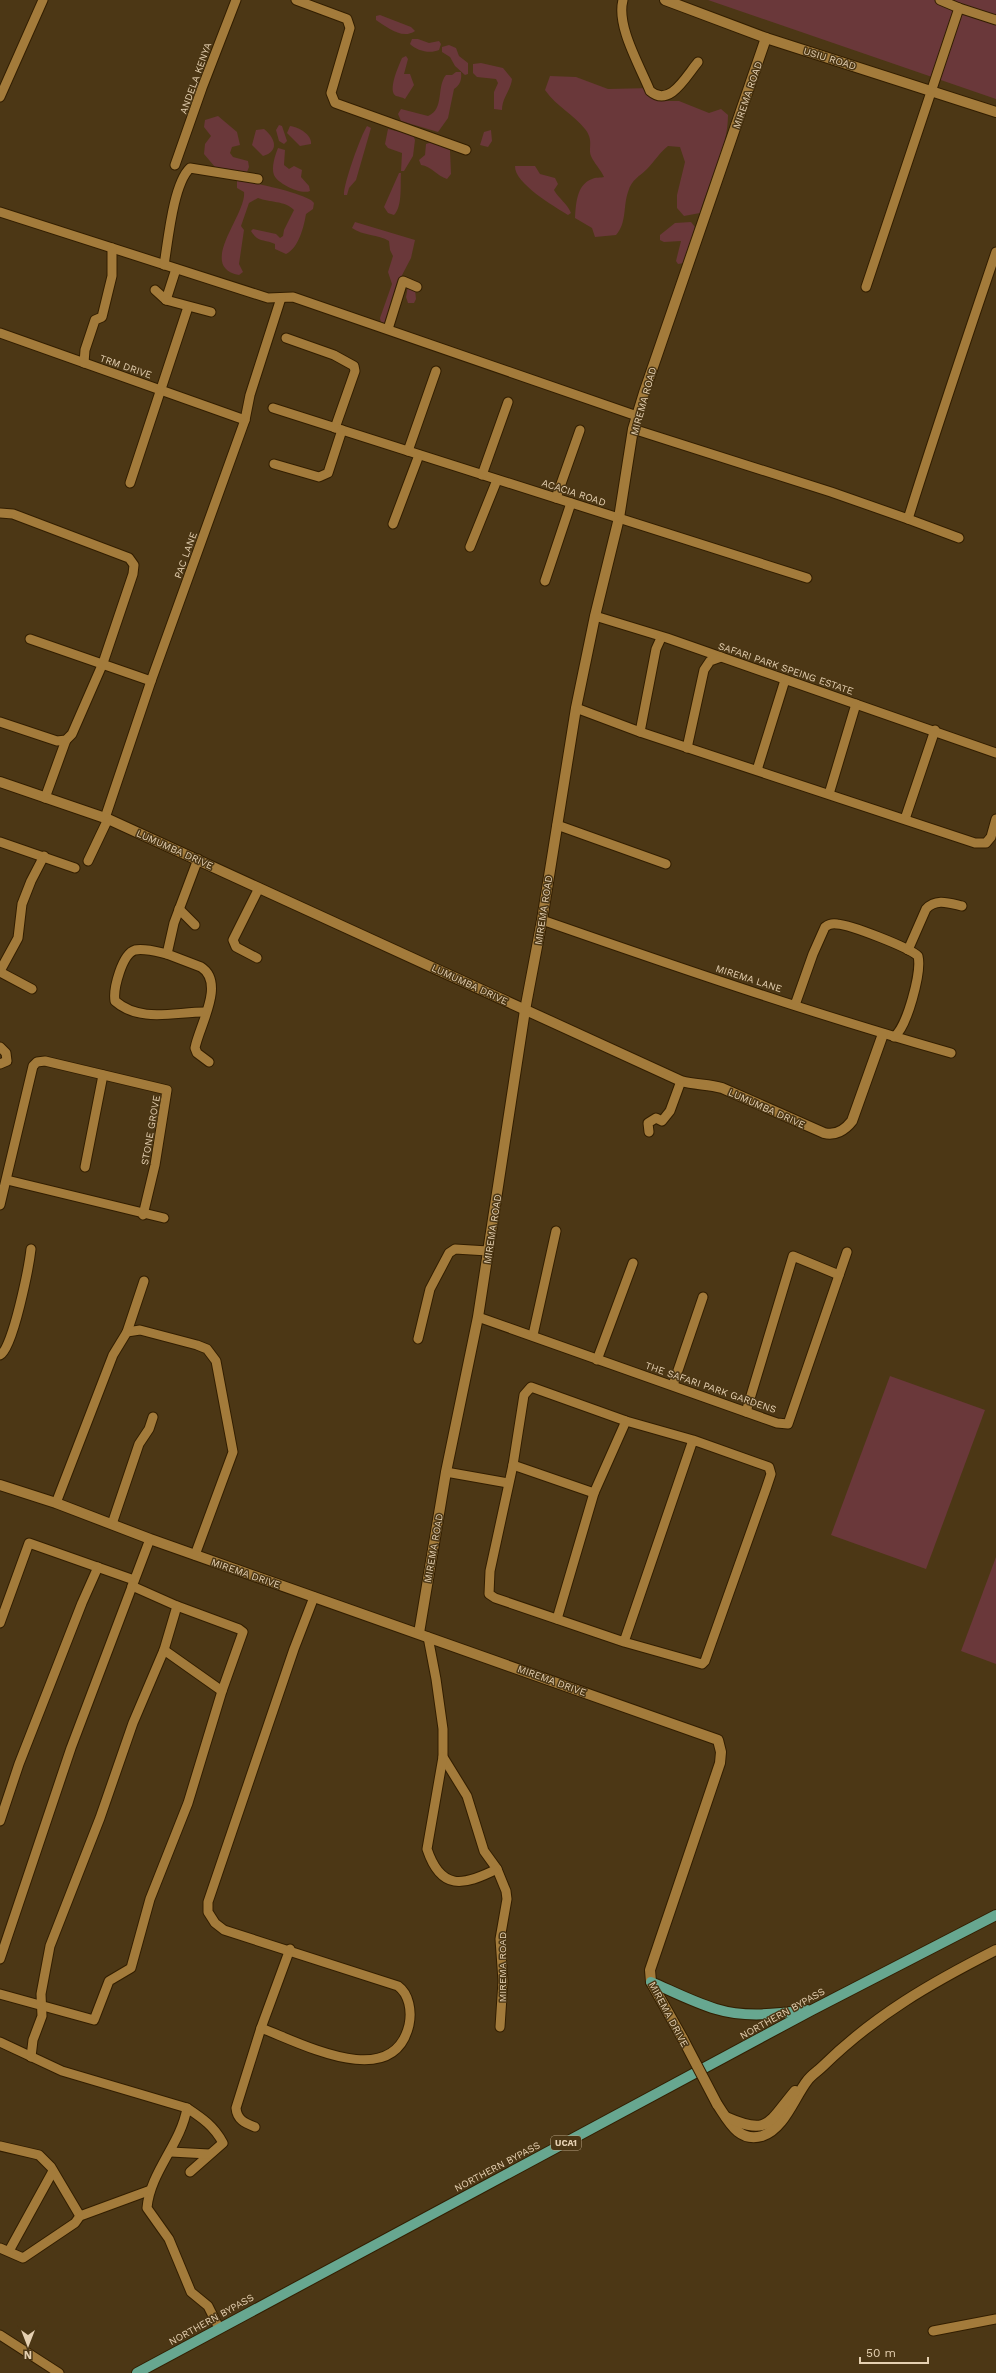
<svg xmlns="http://www.w3.org/2000/svg" width="996" height="2373" font-family="'Work Sans',sans-serif">
<rect width="100%" height="100%" fill="#4c3715"/>
<!-- green -->
<g fill="#6a383a">
<polygon points="708,0 996,0 996,99"/>
<path d="M 380,15 L 411,27 L 415,31 C 402,40 387,27 376,20 L 376,16 Z"/>
<path d="M 412,39 L 418,39 L 429,43 L 439,41 L 441,44 L 439,50 C 430,54 417,51 410,44 Z"/>
<polygon points="449,45 456,48 459,56 468,63 468,74 465,75 455,66 450,57 442,52 442,47"/>
<path d="M 406,56 L 408,59 L 404,74 L 410,74 L 414,85 L 405,99 C 402,97 399,97 396,96 C 387,91 399,65 402,58 Z"/>
<path d="M 481,63 L 503,68 L 512,79 C 511,90 502,98 502,110 L 494,109 L 494,92 L 498,83 L 496,79 L 477,77 L 473,73 L 473,64 Z"/>
<path d="M 456,72 L 461,72 C 462,80 460,85 454,89 L 448,118 L 438,132 L 401,121 L 398,114 L 401,109 L 428,116 C 445,109 436,87 446,75 L 452,75 Z"/>
<path d="M 550,76 L 576,77 L 608,89 L 652,88 L 660,101 L 679,101 L 709,113 L 721,109 L 728,115 C 728,149 709,181 700,213 L 684,216 L 677,208 L 677,195 L 685,162 L 680,147 L 668,146 C 659,153 655,161 647,169 C 639,177 632,179 628,192 C 623,206 627,223 616,235 L 595,237 L 592,228 L 575,218 C 576,205 576,185 592,179 C 595,177 601,178 604,177 C 601,170 594,163 591,156 C 588,148 594,140 585,129 C 573,114 557,107 545,90 Z"/>
<polygon points="218,116 237,132 240,145 232,147 230,153 233,157 248,161 249,167 247,172 215,167 204,154 205,144 211,136 204,127 205,120"/>
<polygon points="279,125 282,126 287,141 284,144 279,141 276,130"/>
<path d="M 290,126 C 299,127 312,135 311,144 L 300,146 L 287,133 Z"/>
<path d="M 367,126 L 371,128 L 356,180 L 349,188 L 347,195 L 344,195 C 343,185 361,135 367,126 Z"/>
<path d="M 264,129 C 275,138 280,151 263,156 L 252,145 L 256,130 Z"/>
<polygon points="388,129 413,135 415,140 413,156 404,171 401,171 402,153 388,148 385,144"/>
<polygon points="491,130 492,141 488,147 480,145 484,132"/>
<path d="M 432,142 L 450,150 L 451,174 L 447,179 C 437,176 431,166 421,165 L 419,160 L 425,155 L 426,144 Z"/>
<path d="M 278,148 L 285,150 L 284,165 L 289,169 L 294,166 L 302,170 L 301,177 L 309,186 L 310,191 C 301,195 278,184 274,175 C 271,168 275,155 278,148 Z"/>
<path d="M 515,166 L 535,166 L 540,174 L 555,178 L 558,184 L 554,190 C 559,199 567,203 571,213 L 568,215 C 555,207 514,183 515,166 Z"/>
<path d="M 399,173 L 401,173 C 400,183 403,206 394,215 L 388,213 L 384,207 Z"/>
<path d="M 237,181 C 249,181 309,194 314,203 L 313,209 L 306,214 C 304,226 299,248 286,254 L 275,249 L 275,244 C 265,239 258,243 251,231 L 253,229 L 276,234 L 280,238 L 283,236 L 284,230 L 294,210 C 284,200 270,203 258,198 L 249,203 L 241,226 L 244,230 L 239,264 L 243,272 L 239,275 C 196,267 247,214 244,192 L 237,188 Z"/>
<path d="M 355,222 L 415,240 L 411,258 L 400,279 L 386,324 L 381,323 L 380,318 L 392,284 L 388,272 L 393,256 L 390,250 L 389,241 C 378,234 363,236 352,228 Z"/>
<polygon points="691,222 695,227 684,263 678,264 676,261 681,241 664,242 660,240 660,235 675,223"/>
<polygon points="408,286 415,290 416,299 414,303 408,303 406,297"/>
<polygon points="890,1376 985,1410 926,1569 831,1535"/>
<polygon points="996,1557 996,1664 961,1651"/>
</g>
<g fill="none" stroke-linecap="round" stroke-linejoin="round">
<!-- street casing -->
<g stroke="#321e00" stroke-width="11">
<g id="street">
<polyline points="296,0 347,19 350,28 331,93 335,103 466,150"/>
<path d="M 623,0 C 616,26 640,66 650,91 C 670,108 686,76 698,62"/>
<polyline points="940,0 959,8"/>
<polyline points="0,97 43,0"/>
<polyline points="175,165 202,88 236,0"/>
<polyline points="0,212 268,298 293,297 637,416"/>
<path d="M 164,265 C 168,242 173,184 190,168 L 258,179"/>
<polyline points="866,287 959,8 996,20"/>
<polyline points="155,290 166,300 211,312"/>
<polyline points="166,300 176,269"/>
<polyline points="388,329 403,281 417,287"/>
<polyline points="0,333 245,420"/>
<polyline points="286,338 334,355 354,366 355,371 335,428"/>
<polyline points="84,363 85,350 95,320 102,317 112,276 112,248"/>
<polyline points="273,408 807,578"/>
<path d="M 633,429 L 831,492 L 908,519 C 936,429 966,341 996,252"/>
<polyline points="408,451 436,371"/>
<polyline points="274,464 319,477 328,473 342,430"/>
<polyline points="482,475 508,402"/>
<polyline points="130,483 188,307"/>
<polyline points="556,498 580,430"/>
<polyline points="0,513 13,514 129,558 134,565 133,574 103,663 72,734 66,740 57,741 0,722"/>
<polyline points="908,519 959,538"/>
<polyline points="393,524 419,455"/>
<polyline points="470,547 497,480"/>
<polyline points="545,581 571,503"/>
<polyline points="595,616 667,638 996,753"/>
<polyline points="30,639 151,681"/>
<polyline points="576,708 640,732 975,843 986,843 991,837 996,819"/>
<polyline points="640,732 656,649 661,638"/>
<polyline points="687,748 704,670 710,661 721,657"/>
<polyline points="757,770 785,680"/>
<polyline points="829,794 856,704"/>
<polyline points="45,798 66,740"/>
<polyline points="105,818 151,681 245,420 250,395 281,298"/>
<polyline points="905,819 935,730"/>
<polyline points="557,825 666,864"/>
<polyline points="0,842 75,868"/>
<path d="M 198,859 L 174,923 L 167,954 L 201,967 C 226,983 199,1026 195,1048 L 197,1053 L 209,1062"/>
<polyline points="88,861 108,819"/>
<polyline points="179,909 195,925"/>
<path d="M 542,920 C 677,967 813,1014 951,1053"/>
<path d="M 908,950 L 926,909 C 936,898 949,903 962,906"/>
<path d="M 167,954 C 158,952 145,948 135,950 C 122,954 113,989 115,1001 C 140,1023 174,1012 205,1012"/>
<polyline points="257,958 236,947 233,940 259,888"/>
<polyline points="0,971 18,938 22,904 31,881 44,856"/>
<polyline points="0,972 32,989"/>
<path d="M 795,1005 L 813,954 L 825,927 C 829,924 832,923 837,924 C 851,925 908,947 918,956 C 922,972 907,1027 894,1037"/>
<polyline points="0,1047 6,1053 7,1061 0,1064"/>
<polyline points="649,1132 648,1123 656,1118 662,1121 670,1111 681,1081"/>
<polyline points="85,1167 103,1075"/>
<polyline points="7,1180 164,1218"/>
<polyline points="0,1205 33,1066 37,1062 45,1061 167,1090 155,1165 143,1215"/>
<polyline points="478,1317 777,1423 788,1424 847,1252"/>
<polyline points="127,1332 144,1281"/>
<polyline points="533,1335 556,1231"/>
<polyline points="418,1339 430,1289 449,1253 455,1249 488,1251"/>
<path d="M 0,1355 C 13,1349 29,1266 31,1249"/>
<polyline points="597,1360 633,1263"/>
<polyline points="673,1385 703,1297"/>
<polyline points="746,1412 793,1256 839,1275"/>
<polyline points="513,1465 594,1493"/>
<polyline points="446,1472 508,1483"/>
<polyline points="56,1503 113,1355 127,1332 140,1330 197,1345 207,1349 216,1361 233,1452 195,1555"/>
<polyline points="112,1524 139,1444 149,1429 153,1417"/>
<polyline points="557,1619 594,1493 626,1421"/>
<polyline points="0,1623 29,1543 134,1580"/>
<polyline points="428,1637 436,1679 443,1729 443,1757 467,1796 484,1851 497,1869 506,1891 507,1899 500,1939 503,1981 500,2027"/>
<polyline points="624,1642 495,1598 489,1594 490,1571 513,1465 524,1395 531,1387 626,1421 693,1440 769,1467 771,1474 766,1489 705,1661 702,1664 624,1642 693,1440"/>
<polyline points="164,1650 222,1691"/>
<path d="M 443,1757 L 427,1849 C 441,1891 463,1886 497,1869"/>
<polyline points="0,1821 19,1764 82,1603 98,1567"/>
<polyline points="0,1959 71,1748 150,1539"/>
<polyline points="0,1994 94,2020 109,1981 131,1968 150,1899 188,1803 222,1691 243,1632 239,1629 177,1606"/>
<path d="M 261,2028 C 301,2043 393,2093 409,2025 C 412,2011 409,1994 398,1986 L 224,1930 L 215,1923 L 208,1912 L 208,1902 L 294,1649 L 314,1597"/>
<path d="M 0,2042 L 62,2071 L 187,2108 C 181,2144 150,2172 147,2208 L 169,2239 L 191,2292 L 208,2306 L 219,2328"/>
<polyline points="31,2057 33,2040 42,2016 41,1994 50,1946 100,1818 133,1723 164,1650 177,1606 132,1586"/>
<path d="M 187,2108 C 202,2118 214,2126 223,2143 L 190,2172"/>
<path d="M 255,2127 C 245,2123 237,2120 236,2108 L 261,2028 L 290,1949"/>
<polyline points="0,2146 39,2155 51,2167 80,2216"/>
<polyline points="171,2152 209,2154"/>
<polyline points="0,2248 23,2258 75,2223 80,2216 148,2191"/>
<polyline points="9,2251 53,2171"/>
<polyline points="933,2331 996,2319"/>
<polyline points="0,2335 59,2373"/>
</g>
</g>
<!-- secondary casing -->
<g stroke="#321e00" stroke-width="12">
<g id="secondary">
<polyline points="665,0 766,38 996,112"/>
<path d="M 0,782 L 108,819 L 681,1081 C 695,1085 708,1084 722,1088 L 824,1133 C 835,1136 845,1130 852,1121 L 883,1034"/>
<polyline points="0,1485 56,1503 150,1539 718,1740 721,1752 720,1763 650,1970 651,1982 683,2039"/>
<polyline points="419,1633 446,1472 478,1317 525,1010 542,920 576,708 595,616 619,518 633,429 644,393 766,38"/>
<path d="M 717,2104 C 728,2120 738,2143 762,2136 C 784,2129 794,2098 807,2081 C 811,2075 818,2071 823,2066 C 875,2015 931,1983 996,1950"/>
<path d="M 726,2117 C 769,2136 768,2123 795,2091"/>
</g>
</g>
<!-- primary casing -->
<g stroke="#321e00" stroke-width="12">
<g id="primary">
<path d="M 651,1982 C 672,1991 693,2002 716,2009 C 745,2018 777,2014 807,2010"/>
<polyline points="137,2373 812,2010 996,1915"/>
</g>
</g>
<!-- street -->
<use href="#street" stroke="#a37b3b" stroke-width="9"/>
<!-- secondary -->
<use href="#secondary" stroke="#a37b3b" stroke-width="10"/>
<!-- primary -->
<use href="#primary" stroke="#67a790" stroke-width="10"/>
<!-- secondary-bridge casing -->
<g stroke="#321e00" stroke-width="12" stroke-linecap="butt">
<polyline id="secondary-bridge" points="683,2039 717,2104"/>
</g>
<!-- secondary-bridge -->
<use href="#secondary-bridge" stroke="#a37b3b" stroke-width="10"/>
</g>
<g text-anchor="middle" stroke-width="3" stroke-linejoin="round" paint-order="stroke">
<!-- shield labels -->
<rect fill="#4c3715" stroke="#b7a282" stroke-width="1" x="551" y="2136" width="30" height="14" rx="3"/>
<g font-size="9" font-weight="bold" fill="#e5d0b1">
<text x="566" y="2146">UCA1</text>
</g>
<!-- street labels -->
<g font-size="10" fill="#e5d0b1" stroke="#4c3715">
<text transform="translate(830 58) rotate(17)" y="4">USIU ROAD</text>
<text transform="translate(195 78) rotate(-70)" y="4">ANDELA KENYA</text>
<text transform="translate(747 95) rotate(-71)" y="4">MIREMA ROAD</text>
<text transform="translate(126 366) rotate(19)" y="4">TRM DRIVE</text>
<text transform="translate(643 401) rotate(-74)" y="4">MIREMA ROAD</text>
<text transform="translate(574 492) rotate(18)" y="4">ACACIA ROAD</text>
<text transform="translate(185 555) rotate(-70)" y="4">PAC LANE</text>
<text transform="translate(786 668) rotate(19)" y="4">SAFARI PARK SPEING ESTATE</text>
<text transform="translate(175 849) rotate(24)" y="4">LUMUMBA DRIVE</text>
<text transform="translate(543 910) rotate(-81)" y="4">MIREMA ROAD</text>
<text transform="translate(749 978) rotate(18)" y="4">MIREMA LANE</text>
<text transform="translate(470 984) rotate(25)" y="4">LUMUMBA DRIVE</text>
<text transform="translate(767 1108) rotate(24)" y="4">LUMUMBA DRIVE</text>
<text transform="translate(150 1130) rotate(-80)" y="4">STONE GROVE</text>
<text transform="translate(492 1229) rotate(-81)" y="4">MIREMA ROAD</text>
<text transform="translate(711 1387) rotate(19)" y="4">THE SAFARI PARK GARDENS</text>
<text transform="translate(433 1548) rotate(-80)" y="4">MIREMA ROAD</text>
<text transform="translate(246 1573) rotate(19)" y="4">MIREMA DRIVE</text>
<text transform="translate(552 1680) rotate(20)" y="4">MIREMA DRIVE</text>
<text transform="translate(502 1967) rotate(-90)" y="4">MIREMA ROAD</text>
<text transform="translate(782 2013) rotate(-29)" y="4">NORTHERN BYPASS</text>
<text transform="translate(669 2014) rotate(62)" y="4">MIREMA DRIVE</text>
<text transform="translate(497 2166) rotate(-28)" y="4">NORTHERN BYPASS</text>
<text transform="translate(211 2319) rotate(-29)" y="4">NORTHERN BYPASS</text>
</g>
</g>
<!-- north arrow -->
<g transform="translate(28 2345) rotate(180)" stroke="#4c3715" stroke-width="3" paint-order="stroke">
<path d="M0-3L7 15L0 10L-7 15Z" fill="#e5d0b1"/>
<text y="-6" font-size="11" font-weight="bold" text-anchor="middle" fill="#e5d0b1">N</text>
</g>
<!-- scale -->
<path d="M860 2357v6h68v-6" fill="none" stroke="#e5d0b1" stroke-width="2"/>
<text x="866" y="2357" font-size="12" fill="#e5d0b1" stroke="#4c3715" stroke-width="3" paint-order="stroke">50 m</text>
</svg>
